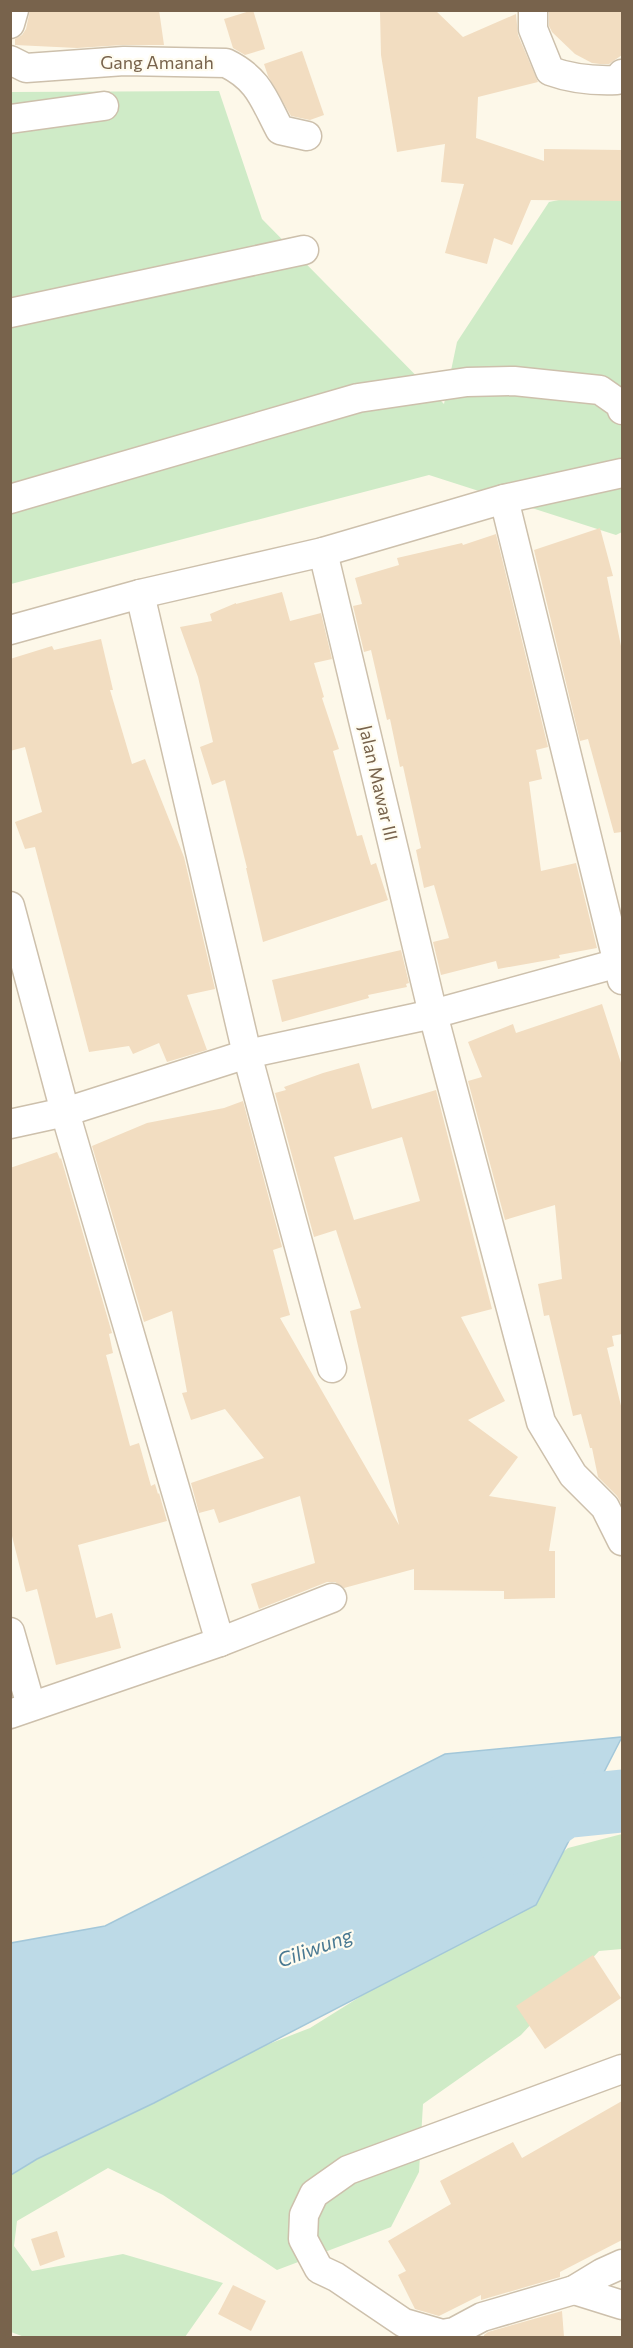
<svg xmlns="http://www.w3.org/2000/svg" width="633" height="2348" font-family="Commissioner,sans-serif">
<rect width="100%" height="100%" fill="#fdf8e9"/>
<!-- green -->
<g fill="#cfebc7">
<polygon points="219,91 262,219 444,404 457,342 549,202 622,187 622,532 616,535 429,475 11,584 11,92"/>
<polygon points="622,1834 622,1949 599,1951 521,2035 423,2104 419,2172 391,2227 277,2270 163,2195 108,2168 17,2221 14,2246 32,2271 123,2254 223,2283 185,2337 27,2338 11,2332 11,2160 72,2120 310,2028 475,1925 568,1848"/>
</g>
<!-- water -->
<polygon fill="#bddae7" stroke="#a3c7d9" stroke-width="1.5" points="622,1737 536,1905 154,2103 37,2159 11,2175 11,1943 105,1926 445,1754"/>
<g fill="none" stroke-linecap="round" stroke-linejoin="round">
<!-- river -->
<polyline stroke="#bddae7" stroke-width="63" points="511,1843 563,1807 622,1801"/>
</g>
<!-- building -->
<g fill="#f2ddc1" fill-rule="evenodd">
<polygon points="30,10 159,10 164,45 123,45 77,48 15,45 15,39 22,35 26,29"/>
<polygon points="253,10 265,49 245,55 233,48 224,19"/>
<polygon points="435,10 463,37 516,14 518,35 538,82 478,97 476,138 544,161 544,149 622,150 622,201 531,200 512,245 494,238 487,264 445,253 464,184 441,182 445,144 397,152 381,55 380,12"/>
<polygon points="549,10 622,10 622,55 609,64 600,64 592,63 575,54 552,32 549,26"/>
<polygon points="302,51 324,115 310,120 291,116 268,76 264,64"/>
<polygon points="600,528 613,576 607,577 622,651 622,832 614,833 588,739 580,741 534,550"/>
<polygon points="496,534 548,747 536,750 542,779 529,782 541,871 576,863 597,948 559,955 560,958 498,969 496,961 441,975 433,942 449,938 434,885 424,888 416,850 421,848 403,766 400,767 390,719 387,720 371,650 364,652 353,606 362,604 355,578 399,565 397,558 462,543 463,545"/>
<polygon points="282,592 290,621 321,613 332,659 314,663 324,697 322,698 339,749 333,751 357,836 362,835 371,865 376,863 388,900 263,942 246,868 247,868 225,780 212,785 200,747 213,742 198,677 180,627 212,621 210,614 236,603 236,604"/>
<polygon points="101,639 113,690 110,690 132,764 145,759 184,857 215,989 187,995 207,1050 167,1062 159,1043 133,1054 129,1046 89,1052 35,847 25,849 15,822 42,812 25,747 10,751 10,659 52,646 54,650"/>
<polygon points="401,950 409,983 406,984 407,987 368,995 369,998 282,1022 272,980"/>
<polygon points="602,1004 622,1066 622,1334 612,1336 614,1346 607,1348 622,1410 622,1505 617,1496 598,1477 592,1448 590,1448 581,1414 573,1416 549,1315 544,1316 538,1284 562,1279 555,1205 505,1220 468,1081 482,1077 468,1042 513,1024 516,1033"/>
<path d="M 359,1063 L 372,1109 L 436,1090 L 492,1309 L 461,1317 L 505,1401 L 468,1420 L 518,1457 L 489,1496 L 556,1507 L 549,1551 L 555,1551 L 555,1598 L 504,1599 L 504,1591 L 414,1590 L 414,1569 L 344,1588 L 335,1582 L 327,1582 L 259,1609 L 251,1584 L 315,1563 L 300,1496 L 219,1523 L 214,1509 L 199,1513 L 191,1483 L 264,1458 L 225,1409 L 191,1420 L 182,1393 L 187,1392 L 172,1311 L 144,1322 L 92,1146 L 147,1123 L 224,1108 L 243,1101 L 282,1247 L 273,1250 L 290,1315 L 280,1318 L 399,1525 L 350,1311 L 361,1308 L 336,1230 L 314,1237 L 275,1093 L 286,1090 L 284,1087 L 323,1073 ZM 402,1137 L 420,1201 L 354,1220 L 334,1157 Z"/>
<polygon points="57,1152 60,1159 61,1158 112,1333 109,1334 113,1353 106,1355 130,1446 139,1443 151,1486 155,1484 158,1494 159,1493 167,1521 78,1545 96,1618 112,1613 121,1648 56,1665 37,1589 26,1592 10,1528 10,1168"/>
<polygon points="593,1955 621,1998 545,2049 516,2006"/>
<polygon points="622,2101 622,2240 560,2272 560,2277 481,2300 481,2295 439,2316 415,2309 398,2275 406,2271 388,2241 451,2204 440,2181 513,2142 522,2158"/>
<polygon points="57,2231 65,2257 40,2266 31,2239"/>
<polygon points="233,2285 266,2301 251,2331 218,2314"/>
<polygon points="562,2311 564,2337 484,2337 484,2335 488,2332"/>
</g>
<g fill="none" stroke-linecap="round" stroke-linejoin="round">
<!-- minor casing -->
<g stroke="#cdc0ac" stroke-width="31">
<g id="minor">
<path d="M 533,10 L 533,29 L 550,71 C 572,79 594,81 617,80 L 622,74"/>
<polyline points="10,24 14,10"/>
<path d="M 10,60 L 26,68 L 124,61 L 226,63 C 259,79 264,100 280,130 L 307,136"/>
<polyline points="10,119 104,106"/>
<polyline points="10,313 304,250"/>
<polyline points="10,499 358,398 467,382 514,381 600,390 620,404 622,410"/>
<polyline points="504,499 622,980"/>
<polyline points="323,552 433,1014 541,1422 573,1475 605,1507 622,1541"/>
<polyline points="140,594 247,1054 332,1368"/>
<polyline points="10,630 140,594 323,552 504,499 622,473"/>
<polyline points="10,906 65,1112 220,1642"/>
<polyline points="10,1124 65,1112 247,1054 433,1014 622,962"/>
<polyline points="10,1632 31,1706"/>
<polyline points="10,1714 220,1642 332,1598"/>
<polyline points="622,2069 348,2170 314,2194 304,2215 303,2239 319,2269 336,2277 404,2323 442,2334 454,2332 482,2317 574,2290 602,2273 622,2264"/>
<polyline points="574,2290 622,2305"/>
</g>
</g>
<!-- minor -->
<use href="#minor" stroke="#fff" stroke-width="28"/>
</g>
<g text-anchor="middle" stroke-width="4.5" stroke-linejoin="round" paint-order="stroke">
<!-- street labels -->
<g font-size="18" fill="#78634c" stroke="#fffcf0">
<text x="157" y="69">Gang Amanah</text>
<text transform="translate(378 783) rotate(77)" y="6">Jalan Mawar III</text>
</g>
<!-- water labels -->
<g font-size="20" font-style="italic" fill="#497992" stroke="#fffcf0">
<text transform="translate(315 1948) rotate(-20)" y="7">Ciliwung</text>
</g>
</g>
<!-- border -->
<rect width="633" height="2348" fill="none" stroke="#78634c" stroke-width="24"/>
</svg>
